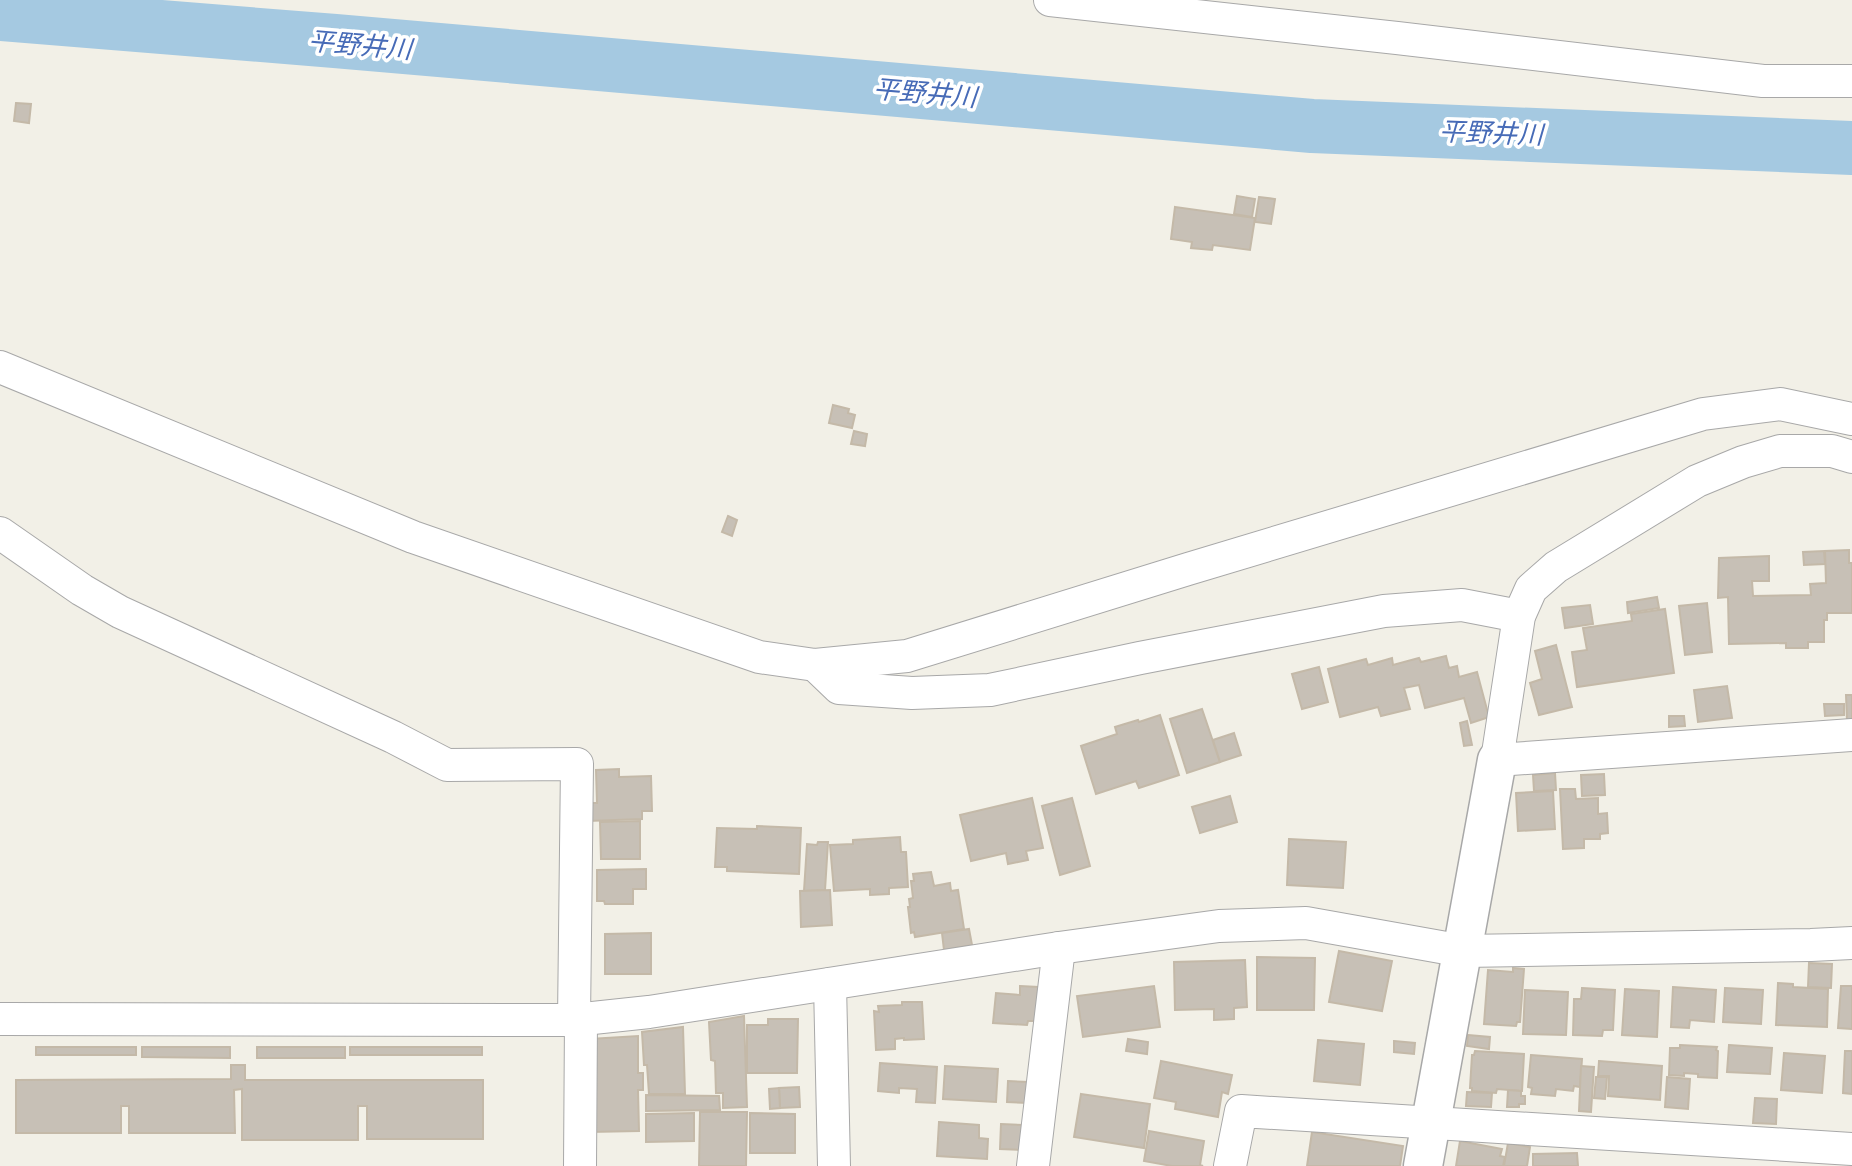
<svg xmlns="http://www.w3.org/2000/svg" width="1852" height="1166" font-family="Arial,'Noto Sans JP',sans-serif">
<rect width="100%" height="100%" fill="#f2f0e7"/>
<g fill="none" stroke-linecap="round" stroke-linejoin="round">
<!-- river -->
<polyline stroke="#a5c9e1" stroke-width="54" points="0,14 335,41 1312,126 1852,148"/>
</g>
<!-- building -->
<g fill="#c7c0b6" stroke="#c4b9a8" stroke-width="2">
<polygon points="16,103 31,104 29,123 14,121"/>
<polygon points="1237,196 1255,199 1252,217 1234,214"/>
<polygon points="1259,197 1275,199 1271,224 1255,222"/>
<polygon points="1175,207 1255,218 1250,250 1213,245 1212,250 1191,248 1192,242 1171,239"/>
<polygon points="833,405 849,409 848,413 855,415 852,428 829,423"/>
<polygon points="854,431 867,434 865,446 851,444"/>
<polygon points="728,516 737,520 732,536 722,532"/>
<polygon points="1849,550 1849,563 1852,563 1852,613 1827,613 1827,620 1824,620 1824,642 1808,642 1808,648 1786,648 1786,643 1729,644 1728,597 1718,598 1719,558 1769,556 1769,581 1752,581 1753,596 1811,595 1810,584 1826,583 1825,551"/>
<polygon points="1824,551 1825,564 1804,565 1803,552"/>
<polygon points="1657,597 1659,608 1628,613 1627,602"/>
<polygon points="1707,603 1712,652 1685,655 1679,606"/>
<polygon points="1590,605 1593,624 1565,628 1562,608"/>
<polygon points="1665,609 1674,673 1577,687 1572,652 1587,650 1583,628 1632,621 1631,614"/>
<polygon points="1556,645 1572,707 1539,715 1530,683 1542,679 1535,651"/>
<polygon points="1446,656 1449,668 1457,666 1459,677 1477,672 1489,717 1471,723 1464,698 1425,708 1419,685 1404,688 1410,709 1381,716 1378,707 1340,717 1328,669 1366,659 1368,665 1392,658 1393,665 1419,658 1421,662"/>
<polygon points="1319,667 1328,702 1302,709 1292,674"/>
<polygon points="1727,686 1732,718 1698,722 1694,690"/>
<polygon points="1846,695 1852,695 1852,720 1847,721"/>
<polygon points="1824,704 1844,704 1844,715 1825,716"/>
<polygon points="1202,709 1220,762 1187,773 1170,719"/>
<polygon points="1160,715 1179,775 1139,788 1136,781 1096,794 1081,746 1117,734 1115,727 1138,720 1139,722"/>
<polygon points="1669,716 1684,716 1685,726 1669,727"/>
<polygon points="1467,721 1472,745 1464,746 1460,723"/>
<polygon points="1234,733 1241,755 1220,762 1213,740"/>
<polygon points="619,769 619,777 651,776 652,811 642,811 642,819 588,821 587,803 597,803 596,770"/>
<polygon points="1555,773 1556,790 1534,791 1533,775"/>
<polygon points="1604,774 1605,795 1582,796 1581,775"/>
<polygon points="1560,789 1575,789 1576,799 1598,798 1598,814 1607,813 1608,833 1600,834 1600,839 1584,839 1584,848 1563,849"/>
<polygon points="1553,791 1555,829 1518,831 1516,793"/>
<polygon points="1230,796 1237,822 1200,833 1192,807"/>
<polygon points="1032,798 1043,848 1026,851 1028,860 1008,864 1006,853 971,861 960,815"/>
<polygon points="1072,798 1090,866 1060,875 1042,806"/>
<polygon points="640,821 640,859 601,859 600,822"/>
<polygon points="757,826 801,828 799,874 727,871 727,867 715,867 717,828 757,829"/>
<polygon points="900,837 901,852 906,852 908,887 889,888 889,894 870,895 870,889 834,891 830,845 853,844 853,840"/>
<polygon points="1289,839 1346,842 1343,888 1287,885"/>
<polygon points="818,842 828,842 825,890 804,891 807,844 817,845"/>
<polygon points="646,869 646,889 633,889 633,904 605,904 604,901 597,901 597,870"/>
<polygon points="931,872 934,886 950,883 951,891 958,890 964,929 915,937 914,932 911,933 908,907 910,907 909,899 913,898 911,881 914,881 913,874"/>
<polygon points="830,890 832,925 801,927 800,891"/>
<polygon points="969,929 972,945 944,950 942,933"/>
<polygon points="651,933 651,974 605,974 605,934"/>
<polygon points="1339,951 1392,961 1382,1011 1329,1002"/>
<polygon points="1257,957 1315,958 1314,1010 1257,1010"/>
<polygon points="1245,960 1247,1007 1234,1008 1234,1019 1214,1020 1214,1009 1175,1010 1174,962"/>
<polygon points="1809,963 1832,964 1831,988 1808,987"/>
<polygon points="1513,968 1524,969 1520,1022 1517,1022 1516,1026 1484,1024 1488,970 1513,972"/>
<polygon points="1778,983 1793,984 1793,987 1828,989 1827,1027 1776,1025"/>
<polygon points="1020,986 1038,987 1036,1021 1028,1021 1027,1025 993,1023 996,993 1020,995"/>
<polygon points="1154,986 1160,1027 1083,1037 1077,996"/>
<polygon points="1841,986 1852,986 1852,1029 1838,1028"/>
<polygon points="1673,987 1716,990 1714,1022 1690,1020 1689,1028 1671,1027"/>
<polygon points="1582,988 1615,990 1613,1030 1603,1030 1602,1036 1573,1035 1574,999 1581,999"/>
<polygon points="1725,988 1763,990 1761,1024 1723,1022"/>
<polygon points="1625,989 1659,991 1657,1037 1622,1035"/>
<polygon points="1525,990 1568,992 1566,1035 1523,1034"/>
<polygon points="902,1002 922,1002 924,1039 904,1040 904,1038 895,1039 895,1049 876,1050 874,1011 879,1012 878,1006 902,1005"/>
<polygon points="744,1016 747,1107 723,1108 723,1093 716,1093 715,1061 711,1060 709,1022"/>
<polygon points="768,1019 798,1019 797,1073 747,1073 747,1025 768,1025"/>
<polygon points="683,1027 685,1094 649,1094 647,1065 644,1065 642,1032"/>
<polygon points="1468,1035 1490,1037 1489,1049 1467,1046"/>
<polygon points="638,1036 638,1073 643,1073 643,1090 638,1090 639,1131 589,1132 590,1039"/>
<polygon points="1128,1039 1148,1042 1147,1054 1126,1051"/>
<polygon points="1318,1040 1364,1044 1360,1085 1314,1081"/>
<polygon points="1394,1041 1415,1043 1414,1054 1394,1052"/>
<polygon points="1680,1045 1717,1047 1716,1050 1718,1051 1717,1078 1698,1077 1698,1074 1684,1073 1684,1076 1669,1075 1670,1048 1680,1048"/>
<polygon points="1729,1045 1772,1048 1770,1074 1727,1072"/>
<rect x="36" y="1047" width="100" height="8"/>
<polygon points="142,1047 230,1047 230,1058 142,1057"/>
<rect x="257" y="1047" width="88" height="11"/>
<rect x="350" y="1047" width="132" height="8"/>
<polygon points="1475,1051 1524,1054 1522,1091 1497,1089 1496,1093 1472,1091 1472,1088 1470,1088 1472,1055 1474,1055"/>
<polygon points="1845,1051 1852,1051 1852,1094 1843,1093"/>
<polygon points="1784,1053 1825,1056 1822,1093 1781,1090"/>
<polygon points="1531,1055 1582,1059 1580,1087 1574,1086 1573,1091 1556,1089 1555,1096 1531,1094 1532,1088 1528,1087"/>
<polygon points="1161,1061 1232,1075 1228,1094 1222,1092 1218,1117 1175,1109 1176,1102 1154,1098"/>
<polygon points="1599,1061 1662,1066 1660,1100 1608,1096 1609,1076 1598,1076"/>
<polygon points="880,1063 937,1067 935,1103 916,1102 917,1089 899,1088 899,1093 878,1091"/>
<polygon points="231,1065 245,1065 245,1080 483,1080 483,1139 367,1139 367,1106 358,1106 358,1140 242,1140 242,1089 234,1090 235,1133 129,1133 129,1106 121,1106 121,1133 16,1133 16,1080 231,1079"/>
<polygon points="945,1066 998,1069 996,1102 943,1099"/>
<polygon points="1581,1066 1594,1067 1591,1112 1579,1111"/>
<polygon points="1596,1077 1607,1077 1605,1099 1594,1098"/>
<polygon points="1667,1077 1690,1079 1688,1109 1665,1107"/>
<polygon points="1008,1081 1029,1082 1028,1103 1007,1102"/>
<polygon points="799,1087 800,1107 780,1108 779,1088"/>
<polygon points="779,1088 780,1108 770,1109 769,1089"/>
<polygon points="1508,1090 1521,1091 1521,1096 1525,1096 1525,1104 1519,1104 1519,1107 1507,1107"/>
<polygon points="1467,1092 1492,1093 1491,1107 1466,1106"/>
<polygon points="1081,1094 1150,1104 1144,1148 1074,1137"/>
<polygon points="646,1095 719,1096 720,1110 646,1111"/>
<polygon points="1755,1098 1777,1099 1776,1124 1753,1123"/>
<polygon points="700,1112 747,1112 746,1166 699,1166"/>
<polygon points="694,1113 694,1141 646,1142 646,1114"/>
<polygon points="750,1113 795,1114 795,1153 750,1153"/>
<polygon points="939,1122 979,1125 979,1138 988,1139 987,1159 937,1156"/>
<polygon points="1001,1124 1023,1125 1021,1150 1000,1149"/>
<polygon points="1149,1131 1204,1141 1200,1165 1203,1166 1172,1166 1144,1161"/>
<polygon points="1312,1132 1403,1146 1400,1166 1307,1166"/>
<polygon points="1460,1141 1502,1149 1500,1156 1505,1157 1503,1166 1456,1166"/>
<polygon points="1508,1143 1530,1147 1527,1166 1504,1166"/>
<polygon points="1577,1153 1578,1166 1533,1166 1533,1154"/>
</g>
<g fill="none" stroke-linecap="round" stroke-linejoin="round">
<!-- minor casing -->
<g stroke="#a8a8a8" stroke-width="34">
<g id="minor">
<polyline points="1050,0 1397,38 1763,81 1852,81"/>
<polyline points="0,367 413,537 759,657 815,665 907,656 1188,569 1703,414 1780,404 1852,419"/>
<polyline points="1852,457 1832,451 1780,451 1743,462 1697,481 1556,567 1531,589 1519,616 1497,760 1852,735"/>
<polyline points="0,533 82,590 120,612 393,737 447,765 577,764 574,1020"/>
<polyline points="815,665 839,688 912,693 990,690 1140,658 1384,611 1462,605 1519,616"/>
<polyline points="830,984 834,1166"/>
<polyline points="0,1019 574,1020 649,1012 1059,948 1219,926 1306,923 1463,951 1811,945 1852,943"/>
<polyline points="580,1166 581,1019"/>
<polyline points="1033,1166 1059,948"/>
<polyline points="1230,1166 1241,1111 1852,1149"/>
</g>
</g>
<!-- tertiary casing -->
<g stroke="#a8a8a8" stroke-width="41">
<polyline id="tertiary" points="1423,1166 1497,760"/>
</g>
<!-- minor -->
<use href="#minor" stroke="#fff" stroke-width="32"/>
<!-- tertiary -->
<use href="#tertiary" stroke="#fff" stroke-width="38"/>
</g>
<g text-anchor="middle" stroke-width="7" stroke-linejoin="round" paint-order="stroke">
<!-- water labels -->
<g font-size="26" font-style="italic" fill="#476bb7" stroke="#fff">
<text transform="translate(360 45) rotate(5)" y="9">平野井川</text>
<text transform="translate(925 93) rotate(5)" y="9">平野井川</text>
<text transform="translate(1491 133) rotate(2)" y="9">平野井川</text>
</g>
</g>
</svg>
